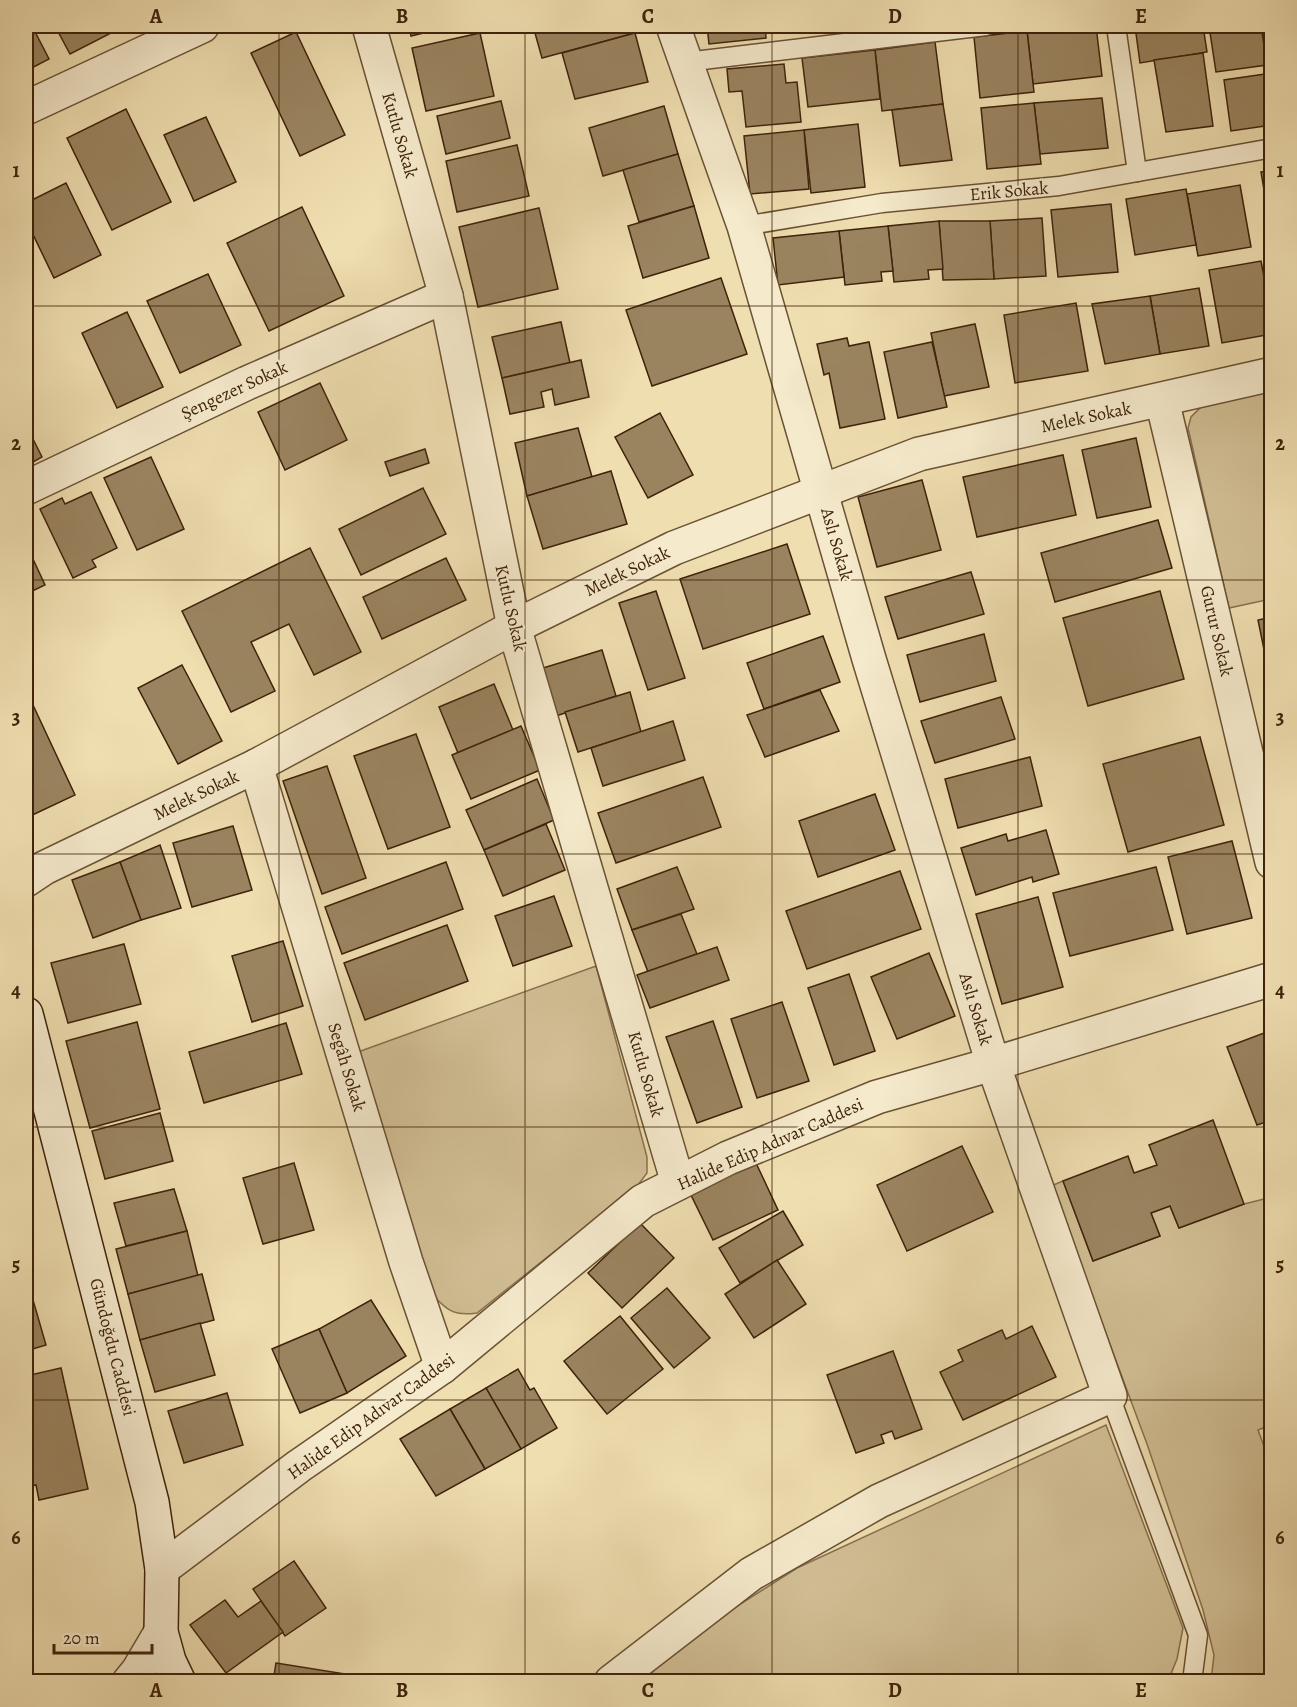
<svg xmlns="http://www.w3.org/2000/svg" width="1297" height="1707" font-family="Alegreya,serif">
<rect width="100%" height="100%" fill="#efdeb0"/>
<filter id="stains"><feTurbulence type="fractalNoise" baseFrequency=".00333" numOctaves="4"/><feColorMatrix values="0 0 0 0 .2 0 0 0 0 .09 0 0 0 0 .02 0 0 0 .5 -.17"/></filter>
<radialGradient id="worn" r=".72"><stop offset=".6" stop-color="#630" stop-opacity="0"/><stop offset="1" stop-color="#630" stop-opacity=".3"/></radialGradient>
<!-- green -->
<g fill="#d1be94" stroke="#88704f" stroke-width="1.5">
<polygon points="1271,390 1271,599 1229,608 1188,428 1191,417 1201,407"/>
<path d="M 596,966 L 647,1157 L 647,1173 L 638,1185 L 477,1313 C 456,1316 448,1312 434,1296 L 358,1052 Z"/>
<polygon points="1063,1181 1093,1261 1160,1236 1151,1213 1170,1206 1179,1228 1244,1204 1264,1199 1271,1203 1271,1425 1258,1430 1272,1468 1271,1681 1211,1681 1214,1655 1203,1610 1147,1444 1051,1186"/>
<polygon points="1106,1425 1183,1628 1177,1659 1168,1681 650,1682 648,1679 653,1671 731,1610 797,1568"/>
</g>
<!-- building -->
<g fill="#9a8460" stroke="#3e220a" stroke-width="1.5">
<polygon points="26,26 32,26 49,59 26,71"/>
<polygon points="55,26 112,26 115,31 70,54"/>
<polygon points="409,26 452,26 411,36"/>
<polygon points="533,26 633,26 635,33 542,58"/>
<polygon points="707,26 765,26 766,38 709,44"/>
<polygon points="765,26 828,26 765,32"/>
<polygon points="1077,26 1096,26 1102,76 1033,84 1027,31"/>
<polygon points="1135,26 1203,26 1207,52 1140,63"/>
<polygon points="1209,26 1261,26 1267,65 1216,72"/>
<polygon points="1027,31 1034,92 980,98 974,37"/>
<polygon points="296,32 345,135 300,156 251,53"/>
<polygon points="480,33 494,96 426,111 412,48"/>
<polygon points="635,33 648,82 575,99 562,53"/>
<polygon points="935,42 943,104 882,111 875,50"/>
<polygon points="875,50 880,99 808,107 802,58"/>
<polygon points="1203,53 1213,126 1166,132 1154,60"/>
<polygon points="784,64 786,83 797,82 801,122 746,127 742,91 729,92 727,69"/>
<polygon points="1272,73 1272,125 1231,131 1224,80"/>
<polygon points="1102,98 1108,148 1040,154 1034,103"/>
<polygon points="501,101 510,138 446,154 437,116"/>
<polygon points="1034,103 1041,164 987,169 981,108"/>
<polygon points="943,104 952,160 900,166 892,110"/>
<polygon points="664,106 678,154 603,176 589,128"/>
<polygon points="126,109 171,202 112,230 67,138"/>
<polygon points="206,117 236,182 194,201 164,135"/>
<polygon points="858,124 865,187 811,193 804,130"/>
<polygon points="804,130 809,189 750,194 744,136"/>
<polygon points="517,145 529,196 457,212 446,161"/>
<polygon points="678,154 694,206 639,222 623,170"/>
<polygon points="1272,171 1272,238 1261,172"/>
<polygon points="66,183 101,255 54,278 26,220 26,203"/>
<polygon points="1240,185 1251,247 1198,256 1187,194"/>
<polygon points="1186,189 1196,245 1135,255 1126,199"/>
<polygon points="1111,204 1118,272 1058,277 1051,210"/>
<polygon points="694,206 709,258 643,278 628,226"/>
<polygon points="302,207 344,296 269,331 227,243"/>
<polygon points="539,208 558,289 478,307 459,227"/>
<polygon points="1042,218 1046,276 994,279 990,221"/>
<polygon points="939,221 990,221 994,279 943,280"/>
<polygon points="939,221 943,269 928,270 929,279 894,282 888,226"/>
<polygon points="888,226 893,271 881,272 882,281 845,285 839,231"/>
<polygon points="839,231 844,277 778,285 773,238"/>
<polygon points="1261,261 1272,319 1272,334 1222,343 1209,270"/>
<polygon points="208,274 241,345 180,373 147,301"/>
<polygon points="721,278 747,354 652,386 626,310"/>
<polygon points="1199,288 1209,346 1160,354 1150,296"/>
<polygon points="1150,296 1160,354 1105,364 1092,304"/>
<polygon points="1076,303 1088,371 1015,383 1004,315"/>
<polygon points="127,312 163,387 117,408 82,333"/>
<polygon points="561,322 570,363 502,378 492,337"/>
<polygon points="975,324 989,387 944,396 931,333"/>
<polygon points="847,338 849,346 869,342 885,419 840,428 829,373 824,375 817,344"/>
<polygon points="932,342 947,407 898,418 884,352"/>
<polygon points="581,360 589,397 555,405 552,389 541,392 544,407 510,414 502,378"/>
<polygon points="320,383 347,440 285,470 258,412"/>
<polygon points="660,413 693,475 648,498 615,437"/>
<polygon points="26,425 42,457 26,466"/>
<polygon points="578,428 592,477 527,496 515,443"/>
<polygon points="1136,438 1151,507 1097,518 1082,450"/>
<polygon points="425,449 429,463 390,476 385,462"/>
<polygon points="1063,455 1076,515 977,537 963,477"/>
<polygon points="151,457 184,529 137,550 104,478"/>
<polygon points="611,471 627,524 543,549 527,496"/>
<polygon points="922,480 941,550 877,567 858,497"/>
<polygon points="423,488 446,534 361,575 339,529"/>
<polygon points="91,492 117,548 92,560 96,567 73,578 40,509 62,498 65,504"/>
<polygon points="1158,520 1172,568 1055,602 1041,553"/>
<polygon points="26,544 45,585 26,594"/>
<polygon points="787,544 810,614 703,649 680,579"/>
<polygon points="310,548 361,652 314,675 289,624 251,642 275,691 231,712 182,611"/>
<polygon points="446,558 466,600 382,639 363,597"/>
<polygon points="971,572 984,614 898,639 885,597"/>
<polygon points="656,591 685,678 648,690 619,603"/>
<polygon points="1160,591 1184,679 1088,706 1063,618"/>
<polygon points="1272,617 1272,673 1269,674 1258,620"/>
<polygon points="984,634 996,681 920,702 907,655"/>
<polygon points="823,636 840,682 764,709 747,663"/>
<polygon points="602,650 616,696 556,716 543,668"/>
<polygon points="182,665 222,741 178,764 138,688"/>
<polygon points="494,684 513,730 458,753 439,707"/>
<polygon points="26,690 75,795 26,818"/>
<polygon points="820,690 839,731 765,757 747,715"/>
<polygon points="630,692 641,732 578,752 565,712"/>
<polygon points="1001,697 1015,739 935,763 921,721"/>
<polygon points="673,721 685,760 603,786 591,748"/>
<polygon points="521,726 540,770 471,799 452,755"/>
<polygon points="416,734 450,827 388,849 354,756"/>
<polygon points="1200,737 1224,825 1128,852 1103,764"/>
<polygon points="1030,757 1042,806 958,828 945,779"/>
<polygon points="327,766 366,878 322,894 283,781"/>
<polygon points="703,777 721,827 616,863 598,813"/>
<polygon points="537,779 554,820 484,850 466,810"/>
<polygon points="875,794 895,850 818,877 799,821"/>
<polygon points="546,824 565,870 503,896 484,850"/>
<polygon points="233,826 252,890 192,907 173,843"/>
<polygon points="1046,830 1059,874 1033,882 1032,877 976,895 961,848 1006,834 1008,841"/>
<polygon points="1232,841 1252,918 1187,934 1168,857"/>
<polygon points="160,845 181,908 141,920 120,862"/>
<polygon points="120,862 141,920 93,938 72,880"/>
<polygon points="446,862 463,909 342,954 325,907"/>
<polygon points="677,867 694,909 632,930 617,889"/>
<polygon points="1156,867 1173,930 1070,956 1053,893"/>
<polygon points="900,871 921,929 807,969 786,911"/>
<polygon points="554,896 572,946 513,966 495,916"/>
<polygon points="1038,897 1063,987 1002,1004 976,914"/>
<polygon points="681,914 697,954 648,972 632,930"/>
<polygon points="447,925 468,981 365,1020 344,963"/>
<polygon points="283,941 303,1006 252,1022 232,956"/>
<polygon points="124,944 141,1004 68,1023 51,963"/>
<polygon points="717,947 729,980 650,1008 637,975"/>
<polygon points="929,953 955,1016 897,1039 871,977"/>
<polygon points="849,974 875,1051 834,1065 808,988"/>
<polygon points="782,1002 809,1081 757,1098 731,1019"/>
<polygon points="713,1021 742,1107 697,1123 666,1037"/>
<polygon points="137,1022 160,1109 90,1128 66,1041"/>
<polygon points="286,1023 302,1074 204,1103 189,1052"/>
<polygon points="1272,1030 1272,1120 1257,1125 1227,1047"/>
<polygon points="160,1113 173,1161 105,1179 92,1131"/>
<polygon points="1213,1120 1244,1204 1179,1228 1170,1206 1151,1213 1160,1236 1093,1261 1063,1181 1128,1156 1134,1173 1157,1165 1149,1145"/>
<polygon points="962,1146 993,1212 907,1251 877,1185"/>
<polygon points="294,1163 314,1230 263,1244 243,1178"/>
<polygon points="756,1163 778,1210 713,1240 690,1193"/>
<polygon points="174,1189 187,1231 126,1246 114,1203"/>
<polygon points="783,1211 803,1245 740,1283 719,1248"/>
<polygon points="640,1223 674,1258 622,1308 588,1273"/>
<polygon points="187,1231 198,1276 128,1294 116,1249"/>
<polygon points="777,1260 806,1304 754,1338 725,1294"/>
<polygon points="202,1274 214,1320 140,1340 128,1294"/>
<polygon points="667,1288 710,1338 674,1368 631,1318"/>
<polygon points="33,1300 46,1345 26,1351 26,1302"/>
<polygon points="371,1300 406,1356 347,1393 319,1329"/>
<polygon points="620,1316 663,1369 607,1414 564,1361"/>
<polygon points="200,1323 215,1375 155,1392 140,1340"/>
<polygon points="1032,1326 1056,1377 963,1420 940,1372 963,1361 958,1350 1002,1330 1006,1339"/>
<polygon points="319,1329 347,1393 300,1413 272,1349"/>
<polygon points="893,1351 922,1429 895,1439 892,1431 881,1435 884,1443 856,1453 827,1375"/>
<polygon points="61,1368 88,1489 39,1500 36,1485 26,1487 26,1376"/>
<polygon points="518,1369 530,1390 534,1388 557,1428 521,1449 486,1388"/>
<polygon points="486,1388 521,1449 485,1469 450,1409"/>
<polygon points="227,1393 243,1445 184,1463 168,1411"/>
<polygon points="450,1409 485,1469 436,1496 400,1439"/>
<polygon points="294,1561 326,1608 285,1636 253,1589"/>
<polygon points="225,1600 238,1617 261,1601 283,1632 226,1673 190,1625"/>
<polygon points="276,1663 377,1679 376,1682 273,1682"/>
</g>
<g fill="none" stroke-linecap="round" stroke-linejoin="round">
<!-- lane casing -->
<g stroke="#6a5134" stroke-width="21">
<g id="lane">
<polyline points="1116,26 1137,172"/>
<polyline points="686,62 986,26"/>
<polyline points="744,226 882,203 1059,186 1272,148"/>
<polyline points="1110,1396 1198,1635 1192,1682"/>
</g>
</g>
<!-- street casing -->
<g stroke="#6a5134" stroke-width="36">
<g id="street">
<polyline points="369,26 446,296 514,627 678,1183"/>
<polyline points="26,108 202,26"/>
<polyline points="1162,400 1272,862"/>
<polyline points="26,488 247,383 446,296"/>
<polyline points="256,766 406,1262 442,1367"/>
<polyline points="26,880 44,868 256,766 514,627 674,548 919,454 1272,374"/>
<polyline points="162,1569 299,1466 442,1367 643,1201 728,1158 877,1097 993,1064 1272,979"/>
<polyline points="129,1682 138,1671 161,1632"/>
<polyline points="611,1682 751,1574 879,1501 1110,1396 993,1064 869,659 744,226 673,26"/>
</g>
</g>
<!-- secondary casing -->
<g stroke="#3e220a" stroke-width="36">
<polyline id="secondary" points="26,1014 152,1502 162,1569 161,1632 169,1661 179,1682"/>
</g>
<!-- lane -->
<use href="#lane" stroke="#f5eacc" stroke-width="18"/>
<!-- street -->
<use href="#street" stroke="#f5eacc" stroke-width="33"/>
<!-- secondary -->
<use href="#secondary" stroke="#f5eacc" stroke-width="33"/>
</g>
<!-- grid -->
<path fill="none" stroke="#3e220a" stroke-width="1.5" stroke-opacity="0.55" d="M 279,26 L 279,1682M 525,26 L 525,1682M 772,26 L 772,1682M 1018,26 L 1018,1682M 26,306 L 1272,306M 26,580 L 1272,580M 26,854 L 1272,854M 26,1127 L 1272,1127M 26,1400 L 1272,1400"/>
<g text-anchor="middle" stroke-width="4.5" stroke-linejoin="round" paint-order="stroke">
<!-- street labels -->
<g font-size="18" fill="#3e220a" stroke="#f5eacc">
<text transform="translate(400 135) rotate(74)" y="6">Kutlu Sokak</text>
<text transform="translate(1009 191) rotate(-5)" y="6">Erik Sokak</text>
<text transform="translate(234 390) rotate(-25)" y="6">Şengezer Sokak</text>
<text transform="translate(1086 417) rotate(-12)" y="6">Melek Sokak</text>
<text transform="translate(837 544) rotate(74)" y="6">Aslı Sokak</text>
<text transform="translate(627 571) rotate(-26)" y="6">Melek Sokak</text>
<text transform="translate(511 608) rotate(77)" y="6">Kutlu Sokak</text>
<text transform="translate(1217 631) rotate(77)" y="6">Gurur Sokak</text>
<text transform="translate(196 795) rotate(-26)" y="6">Melek Sokak</text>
<text transform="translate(976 1009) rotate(73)" y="6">Aslı Sokak</text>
<text transform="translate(347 1067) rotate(73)" y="6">Segâh Sokak</text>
<text transform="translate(646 1074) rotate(74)" y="6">Kutlu Sokak</text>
<text transform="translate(770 1144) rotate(-24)" y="6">Halide Edip Adıvar Caddesi</text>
<text transform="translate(113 1347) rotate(76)" y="6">Gündoğdu Caddesi</text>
<text transform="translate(371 1416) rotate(-36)" y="6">Halide Edip Adıvar Caddesi</text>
</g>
</g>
<!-- margin -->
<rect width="1297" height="1707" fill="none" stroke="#efdeb0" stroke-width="66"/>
<!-- scale -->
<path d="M54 1644v9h98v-9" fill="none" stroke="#3e220a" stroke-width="3"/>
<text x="63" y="1644" font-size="18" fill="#3e220a" stroke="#f5eacc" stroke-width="4.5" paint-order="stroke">20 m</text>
<rect x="33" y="33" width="1231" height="1641" fill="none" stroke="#3e220a" stroke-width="2"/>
<g font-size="20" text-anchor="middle" font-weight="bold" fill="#3e220a">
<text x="156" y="23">A</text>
<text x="402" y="23">B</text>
<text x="648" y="23">C</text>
<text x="895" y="23">D</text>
<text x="1141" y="23">E</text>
<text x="16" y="177">1</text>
<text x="1280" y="177">1</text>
<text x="16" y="450">2</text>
<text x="1280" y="450">2</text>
<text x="16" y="724">3</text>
<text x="1280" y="724">3</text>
<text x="16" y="997">4</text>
<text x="1280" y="997">4</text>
<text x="16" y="1271">5</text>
<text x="1280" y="1271">5</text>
<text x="16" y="1544">6</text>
<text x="1280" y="1544">6</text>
<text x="156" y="1697">A</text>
<text x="402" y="1697">B</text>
<text x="648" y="1697">C</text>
<text x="895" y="1697">D</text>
<text x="1141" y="1697">E</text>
</g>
<rect width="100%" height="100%" filter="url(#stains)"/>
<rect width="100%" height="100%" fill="url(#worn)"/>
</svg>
